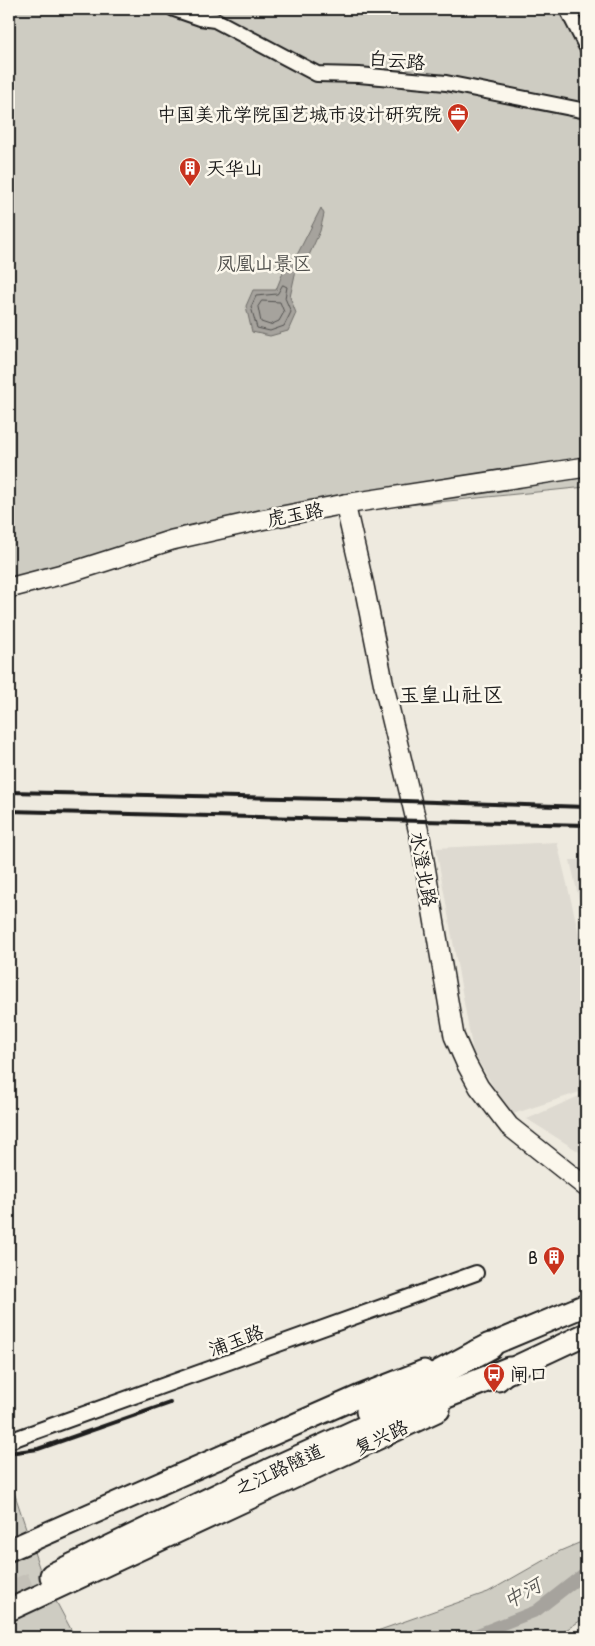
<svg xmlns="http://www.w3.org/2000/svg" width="595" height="1646" font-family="'Patrick Hand','LXGW WenKai TC',sans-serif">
<rect width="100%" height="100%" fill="#eeeadf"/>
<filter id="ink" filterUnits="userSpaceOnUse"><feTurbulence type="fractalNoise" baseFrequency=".02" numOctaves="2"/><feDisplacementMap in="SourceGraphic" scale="10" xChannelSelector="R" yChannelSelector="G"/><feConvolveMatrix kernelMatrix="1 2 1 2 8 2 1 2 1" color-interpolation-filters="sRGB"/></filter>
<g filter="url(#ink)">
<!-- built -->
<g fill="#dedad1">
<polygon points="557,842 586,963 586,1090 510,1115 473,1052 436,848"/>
<polygon points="570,860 586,860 586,931"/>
<polygon points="586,1093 586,1156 527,1119"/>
</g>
<!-- green -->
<g fill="#ceccc2" stroke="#75746f">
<polygon points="9,9 586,9 586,487 300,516 9,585"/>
<polygon points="9,1477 41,1573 75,1637 9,1637"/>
<polygon points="586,1540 586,1617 555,1637 360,1637 488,1592 560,1551"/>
</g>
<!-- water -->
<polygon fill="#a6a39d" stroke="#6f6d69" points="321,208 324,214 320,231 306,262 296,270 290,297 296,313 288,331 270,336 252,332 246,306 253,290 276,290 286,265 298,253"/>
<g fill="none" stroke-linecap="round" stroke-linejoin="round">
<!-- shore -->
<g stroke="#535250" stroke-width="1">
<polygon points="283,285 287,287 285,298 291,312 284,326 270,331 257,328 251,307 256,296 277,294"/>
<polygon points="262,301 280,302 284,312 279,321 270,325 261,322 258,307"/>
</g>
<!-- canal -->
<polyline stroke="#a6a39d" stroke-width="12" points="470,1637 536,1611 586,1572"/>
<!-- highway-tunnel -->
<polyline stroke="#c4c1b8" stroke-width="25" stroke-dasharray="25 12" stroke-linecap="butt" points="9,1594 53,1576"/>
<!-- street casing -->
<g stroke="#1c1c1c" stroke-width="18">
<g id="street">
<polyline points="174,9 200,18 215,20 317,74 359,75 446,83 586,111"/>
<polyline points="567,9 586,46"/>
<polyline points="9,1441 476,1273"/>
</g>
</g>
<!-- secondary casing -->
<g stroke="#1c1c1c" stroke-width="22">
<g id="secondary">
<polyline points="345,504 364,586 384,686 420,837 454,1036 466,1063 479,1087 509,1126 586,1187"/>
<polyline points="9,588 78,570 172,540 261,520 345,504 586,467"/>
</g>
</g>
<!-- primary casing -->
<g stroke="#1c1c1c" stroke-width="25">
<g id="primary">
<polyline points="476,1351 586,1305"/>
<polyline points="498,1380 509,1370 586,1334"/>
<polyline points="9,1550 360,1396 424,1371"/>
<polyline points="9,1610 439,1410"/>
</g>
</g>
<!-- highway casing -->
<g stroke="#1c1c1c" stroke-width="29">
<g id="highway">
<polyline points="369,1411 490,1346"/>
<polyline points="53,1576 269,1472 384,1420 509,1370"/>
</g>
</g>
<!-- street -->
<use href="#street" stroke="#fbf7ec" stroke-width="14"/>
<!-- secondary -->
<use href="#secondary" stroke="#fbf7ec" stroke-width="19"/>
<!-- primary -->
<use href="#primary" stroke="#fbf7ec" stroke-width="21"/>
<!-- highway -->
<use href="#highway" stroke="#fbf7ec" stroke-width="25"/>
<!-- rail -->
<g stroke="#1c1c1c" stroke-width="4">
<polyline points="9,792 376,800 586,807"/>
<polyline points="9,811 586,825"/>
<polyline points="9,1453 38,1449 170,1403"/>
</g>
</g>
</g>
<!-- icons -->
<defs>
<g id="office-pin" transform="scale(1.125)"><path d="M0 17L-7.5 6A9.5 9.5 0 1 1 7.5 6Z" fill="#c8321e" stroke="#fbf7ec"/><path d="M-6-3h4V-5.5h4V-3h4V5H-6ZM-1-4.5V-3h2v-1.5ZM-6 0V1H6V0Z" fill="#fff"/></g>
<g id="building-pin" transform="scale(1.125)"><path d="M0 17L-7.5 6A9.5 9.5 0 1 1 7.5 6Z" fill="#c8321e" stroke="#fbf7ec"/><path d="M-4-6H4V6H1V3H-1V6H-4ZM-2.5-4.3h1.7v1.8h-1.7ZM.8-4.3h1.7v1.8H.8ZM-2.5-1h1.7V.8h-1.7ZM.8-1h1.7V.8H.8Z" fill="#fff"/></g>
<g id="bus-pin" transform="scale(1.125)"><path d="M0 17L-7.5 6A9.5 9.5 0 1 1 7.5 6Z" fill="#c8321e" stroke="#fbf7ec"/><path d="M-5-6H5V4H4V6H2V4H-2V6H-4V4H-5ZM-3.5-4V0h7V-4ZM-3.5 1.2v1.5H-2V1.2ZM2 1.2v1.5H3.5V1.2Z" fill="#fff"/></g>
</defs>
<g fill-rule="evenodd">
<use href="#office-pin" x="458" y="114"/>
<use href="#building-pin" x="190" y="168"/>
<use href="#building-pin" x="554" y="1257"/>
<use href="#bus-pin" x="494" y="1374"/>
</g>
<g text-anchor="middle" stroke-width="5" stroke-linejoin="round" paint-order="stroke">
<!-- street labels -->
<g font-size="19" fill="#1c1c1c" stroke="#fbf7ec">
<text transform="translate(397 60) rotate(5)" y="7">白云路</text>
<text transform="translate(295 514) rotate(-11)" y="7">虎玉路</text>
<text transform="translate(424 869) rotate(80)" y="7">水澄北路</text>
<text transform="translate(236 1340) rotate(-20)" y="7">浦玉路</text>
<text transform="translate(381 1437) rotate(-25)" y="7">复兴路</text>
<text transform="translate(279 1469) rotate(-25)" y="7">之江路隧道</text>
</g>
<!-- poi labels -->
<g font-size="19" fill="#1c1c1c" stroke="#fbf7ec" text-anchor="end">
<text x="442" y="121">中国美术学院国艺城市设计研究院</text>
<text x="206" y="175" text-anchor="start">天华山</text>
<text x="538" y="1264">B</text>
<text x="510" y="1381" text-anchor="start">闸口</text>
</g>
<!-- park labels -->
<g font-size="19" fill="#51514e" stroke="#fbf7ec">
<text x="264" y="270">凤凰山景区</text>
</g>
<!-- water labels -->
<g font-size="20" font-style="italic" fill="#5a5956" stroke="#fbf7ec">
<text transform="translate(522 1593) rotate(-29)" y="7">中河</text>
</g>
<!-- quarter labels -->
<g font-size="21" fill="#1c1c1c" stroke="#fbf7ec">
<text x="451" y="702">玉皇山社区</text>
</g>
</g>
<!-- margin -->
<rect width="595" height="1646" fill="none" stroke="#fbf7ec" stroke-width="30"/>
<rect x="15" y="15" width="565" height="1616" fill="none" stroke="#1c1c1c" stroke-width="2" filter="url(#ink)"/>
</svg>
